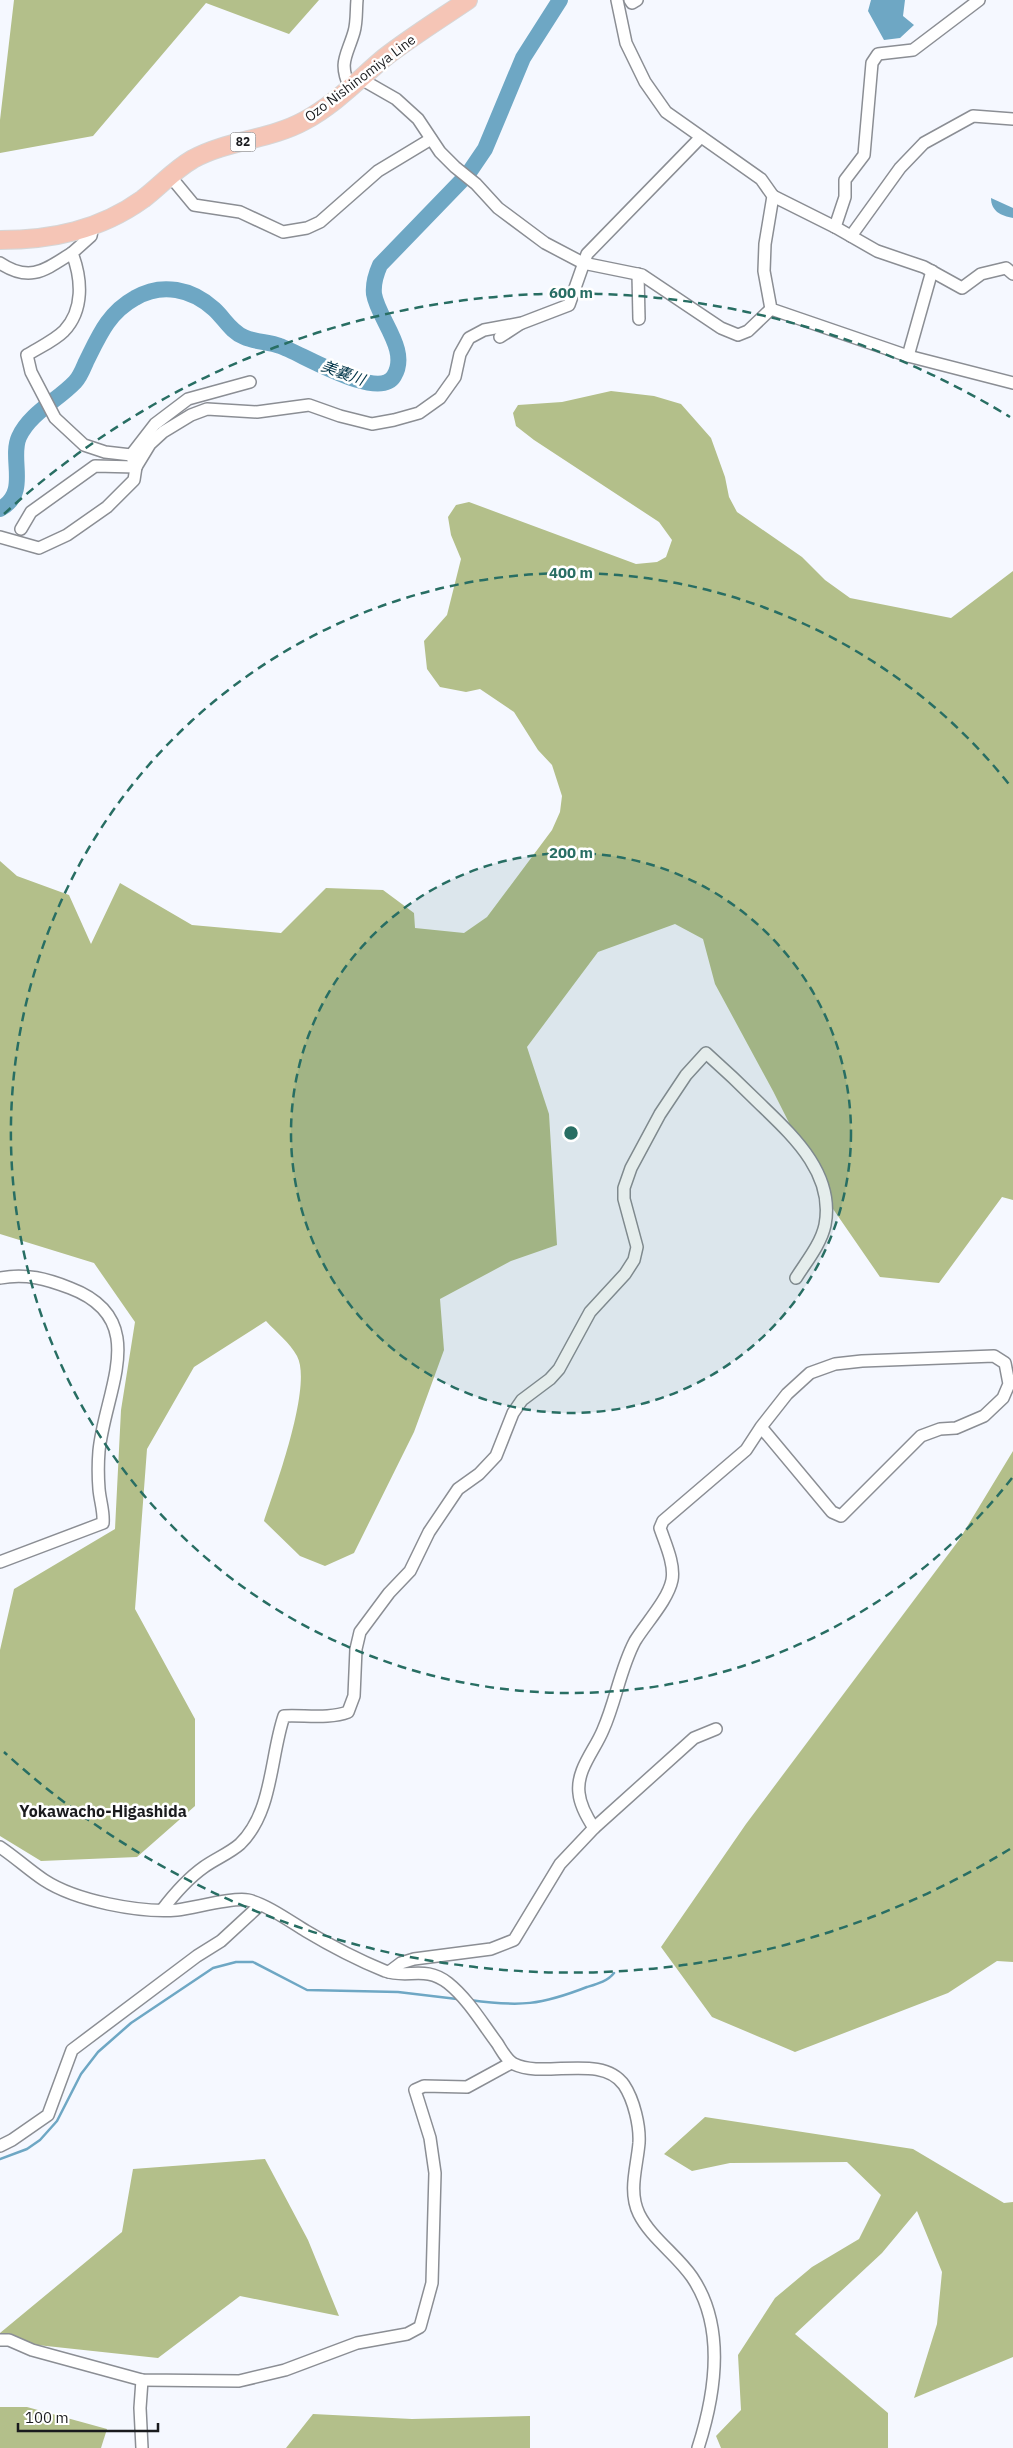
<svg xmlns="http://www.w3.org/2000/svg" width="1013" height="2448" font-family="'IBM Plex Sans','Noto Sans JP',sans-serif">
<rect width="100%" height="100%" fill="#f5f8ff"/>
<!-- forest -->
<g fill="#b3bf8a">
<polygon points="14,0 319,0 289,34 206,3 93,136 0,153 0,120"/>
<path d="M 611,391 L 654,396 L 681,404 L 711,438 L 725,477 L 729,497 L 737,512 L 802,557 L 825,580 L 850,598 L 951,618 L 1013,571 L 1013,1200 L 1002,1197 L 939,1283 L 880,1277 L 831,1206 L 773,1091 L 715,984 L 703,939 L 675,924 L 598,952 L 527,1047 L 549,1114 L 557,1245 L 511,1261 L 440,1299 L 444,1350 L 414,1432 L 354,1553 L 325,1566 L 300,1556 L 264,1521 C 275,1488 313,1386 297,1356 C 290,1343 276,1332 266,1321 L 194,1367 L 147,1449 L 135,1609 L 195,1719 L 195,1806 L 137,1857 L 41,1861 L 0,1836 L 0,1650 L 14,1589 L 115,1529 L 121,1410 L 135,1322 L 94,1263 L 0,1234 L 0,861 L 17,876 L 69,895 L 91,944 L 120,883 L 192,925 L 281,933 L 326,888 L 383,890 L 414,913 L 415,928 L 464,933 L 487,917 L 552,830 L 560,812 L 562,796 L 552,765 L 538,750 L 514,712 L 480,689 L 466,692 L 440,687 L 427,669 L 424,641 L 447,615 L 461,559 L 451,535 L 448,517 L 456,505 L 469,502 L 636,564 L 657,562 L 666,557 L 672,540 L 659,522 L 534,440 L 516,426 L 513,413 L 518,405 L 562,402 Z"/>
<polygon points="1013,1451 1013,1962 997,1961 948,1993 795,2052 712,2017 661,1947 746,1824 959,1540"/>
<polygon points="705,2117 913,2149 1004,2203 1013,2202 1013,2357 914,2398 937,2324 942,2272 917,2211 882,2253 795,2334 888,2413 888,2448 721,2448 716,2436 741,2410 738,2355 775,2298 812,2267 859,2239 881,2195 847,2162 730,2163 692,2171 664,2154"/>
<polygon points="265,2159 308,2240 339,2316 240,2296 158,2358 0,2341 0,2333 122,2232 133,2169"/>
<polygon points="0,2407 27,2407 107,2429 101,2448 0,2448"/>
<polygon points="313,2414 412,2419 530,2416 530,2448 286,2448"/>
</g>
<!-- water -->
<g fill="#6ea7c4">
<polygon points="871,0 905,0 903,16 914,25 900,38 884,40 868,11"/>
<path d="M 991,198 L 1013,208 L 1013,218 C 1001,216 991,211 991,198 Z"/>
</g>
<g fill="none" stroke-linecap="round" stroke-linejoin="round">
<!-- stream -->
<g stroke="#6ea7c4" stroke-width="2.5">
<path d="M 470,2000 C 520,2007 541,2005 587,1987 C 597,1984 608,1981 614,1973"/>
<polyline points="0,2159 27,2149 40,2140 57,2121 81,2074 98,2052 131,2023 213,1968 236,1962 253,1962 307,1990 398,1992 457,1999"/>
</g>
<!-- river -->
<path stroke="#6ea7c4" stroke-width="16" d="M 0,509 C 30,493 9,459 19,437 C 30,413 58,400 75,382 C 80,377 83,369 86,362 C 99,336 108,313 135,298 C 162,282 192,289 214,309 C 225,319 230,331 244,337 C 255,342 269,342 280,346 C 301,353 379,402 394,376 C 410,350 378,319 374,294 C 373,285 376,274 380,265 L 468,174 L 485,149 L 523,58 L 560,0"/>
<!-- minor casing -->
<g stroke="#8b8e94" stroke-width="14">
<g id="minor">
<polyline points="617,0 626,43 645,82 666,112 761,179 773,196 765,244 764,271 771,309 908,356 1013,383"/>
<polyline points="630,0 632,3 637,0"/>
<polyline points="361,79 396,99 418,119 440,152 455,167 476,184 498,208 545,243 583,263 642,275 721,328 738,335 748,331 771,309"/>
<path d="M 350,88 C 338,62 347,56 354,32 C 357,22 356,10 357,0"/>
<polyline points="170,176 194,205 240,212 283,232 307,228 320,222 378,171 431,139"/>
<polyline points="773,196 835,227 877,251 924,267 962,288 981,274 1006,268 1013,274"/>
<path d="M 93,226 L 91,236 L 72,253 C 82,279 84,310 64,331 C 54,341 38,348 27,355 L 31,372 L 55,418 L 84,445 L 105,452 L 131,455 L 136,467"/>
<polyline points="835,227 845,197 845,180 864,155 872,63 878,54 913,50 979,0"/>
<polyline points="851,236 900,168 924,143 973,116 1013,119"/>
<path d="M 0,263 C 30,283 45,270 72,253"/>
<polyline points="638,274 639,319"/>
<polyline points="500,337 520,324"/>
<polyline points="908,356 932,271"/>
<polyline points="131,455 155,424 188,399 250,382"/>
<polyline points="21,529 31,512 95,466 136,467"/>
<polyline points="0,537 39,548 67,535 107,507 134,480 136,467 150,444 163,432 191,415 207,409 257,412 309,405 340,416 372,424 394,420 419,413 440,398 455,377 460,354 469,338 484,330 522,323 569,305 587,254 701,137"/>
<path d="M 0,1278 C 26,1273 47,1279 70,1288 C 152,1319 105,1390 99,1451 C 98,1463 98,1476 99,1489 C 100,1501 104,1511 103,1523 L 0,1562"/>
<path d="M 594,1828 C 588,1819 580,1805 579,1793 C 576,1770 595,1750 603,1730 C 616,1701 620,1669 635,1641 C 646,1623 668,1600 672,1580 C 675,1564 665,1543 660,1528 L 663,1521 L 746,1450 L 761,1427 L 787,1394 L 810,1373 L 835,1364 L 862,1361 L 994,1356 L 1005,1363 L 1009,1384 L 1003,1398 L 984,1416 L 956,1428 L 940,1429 L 921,1436 L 841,1516 L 832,1512 L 761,1427"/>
<path d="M 0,1847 C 15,1857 29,1870 44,1880 C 76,1901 140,1913 177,1910 C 195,1908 233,1897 248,1900 C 266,1904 291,1922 306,1931 C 331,1946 358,1960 385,1971 C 408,1979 425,1965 448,1983 C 468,1999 482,2023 497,2043 C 501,2049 507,2061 514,2064 C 544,2079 602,2053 624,2085 C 634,2100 640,2126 639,2143 C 637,2167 628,2191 639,2214 C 651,2238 677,2255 692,2277 C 726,2327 715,2395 698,2448"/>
<path d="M 162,1910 C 175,1893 187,1879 204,1867 C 215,1859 230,1853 240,1844 C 273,1812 270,1757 284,1716 C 305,1715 330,1719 348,1712 L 354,1696 L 356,1649 L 360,1632 L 389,1593 L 410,1571 L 429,1532 L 458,1489 L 479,1474 L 496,1456 L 513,1413 L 522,1400 L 550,1379 L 559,1369 L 590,1312 L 625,1274 L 634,1260 L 637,1247 L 624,1199 L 624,1188 L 631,1168 L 660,1114 L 686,1075 L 706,1053 C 724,1069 742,1086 759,1103 C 792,1135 835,1173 825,1225 C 821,1244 806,1262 796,1278"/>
<polyline points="389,1972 401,1963 414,1959 491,1949 514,1940 560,1864 594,1828 694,1738 716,1729"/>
<polyline points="0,2146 12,2140 48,2115 72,2050 197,1956 221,1941 259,1906"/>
<polyline points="0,2340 9,2340 32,2350 142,2380 239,2381 285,2370 357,2343 407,2334 420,2327 432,2283 435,2173 430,2138 415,2090 424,2086 467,2087 511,2063"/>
<polyline points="142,2380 140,2408 142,2448"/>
</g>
</g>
<!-- primary casing -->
<g stroke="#d6d6d6" stroke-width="20">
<path id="primary" d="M 0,240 C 52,240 100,230 143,199 C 160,186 174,170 193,159 C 228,140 269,140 304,121 C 334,105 358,80 384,58 C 411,37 440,19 468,0"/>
</g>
<!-- minor -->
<use href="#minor" stroke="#fff" stroke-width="11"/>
<!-- primary -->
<use href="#primary" stroke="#f5c5b6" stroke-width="18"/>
</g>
<!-- distance rings -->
<circle cx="571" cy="1133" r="280" fill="#286e63" fill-opacity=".12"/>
<g fill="none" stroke="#286e63" stroke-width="2.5" stroke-dasharray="9 6">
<circle cx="571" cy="1133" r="280"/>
<path d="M1012 1478A560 560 0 1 1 1012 788"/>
<path d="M1010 1849A840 840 0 0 1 4 1752M4 514A840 840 0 0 1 1010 417"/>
</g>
<g text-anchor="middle" stroke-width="5" stroke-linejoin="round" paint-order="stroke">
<!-- shield labels -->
<rect fill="#fff" stroke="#5f5f62" stroke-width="1" x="230.5" y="132.5" width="25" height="19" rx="4"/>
<g font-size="12" font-weight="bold" fill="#1a1b1e">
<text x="243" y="146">82</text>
</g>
<!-- street labels -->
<g font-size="14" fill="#1a1b1e" stroke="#fff">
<text transform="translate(360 78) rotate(-37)" y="5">Ozo Nishinomiya Line</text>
</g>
<!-- water labels -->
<g font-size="15" font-style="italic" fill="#013549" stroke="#fff">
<text transform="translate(343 373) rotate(20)" y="5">美嚢川</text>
</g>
<!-- quarter labels -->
<g font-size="16" font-weight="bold" fill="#1a1b1e" stroke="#fff">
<text x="103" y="1817">Yokawacho-Higashida</text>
</g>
</g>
<circle cx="571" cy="1133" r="8" fill="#286e63" stroke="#fff" stroke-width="2.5"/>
<g font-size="15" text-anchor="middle" font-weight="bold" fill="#286e63" stroke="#fff" stroke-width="5" stroke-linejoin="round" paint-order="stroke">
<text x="571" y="298">600 m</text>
<text x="571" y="578">400 m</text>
<text x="571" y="858">200 m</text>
</g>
<!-- scale -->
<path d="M18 2423v8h140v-8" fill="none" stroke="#1a1b1e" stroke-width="2.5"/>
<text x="25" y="2423" font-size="15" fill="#1a1b1e" stroke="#ffffff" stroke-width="4" paint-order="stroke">100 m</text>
</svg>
